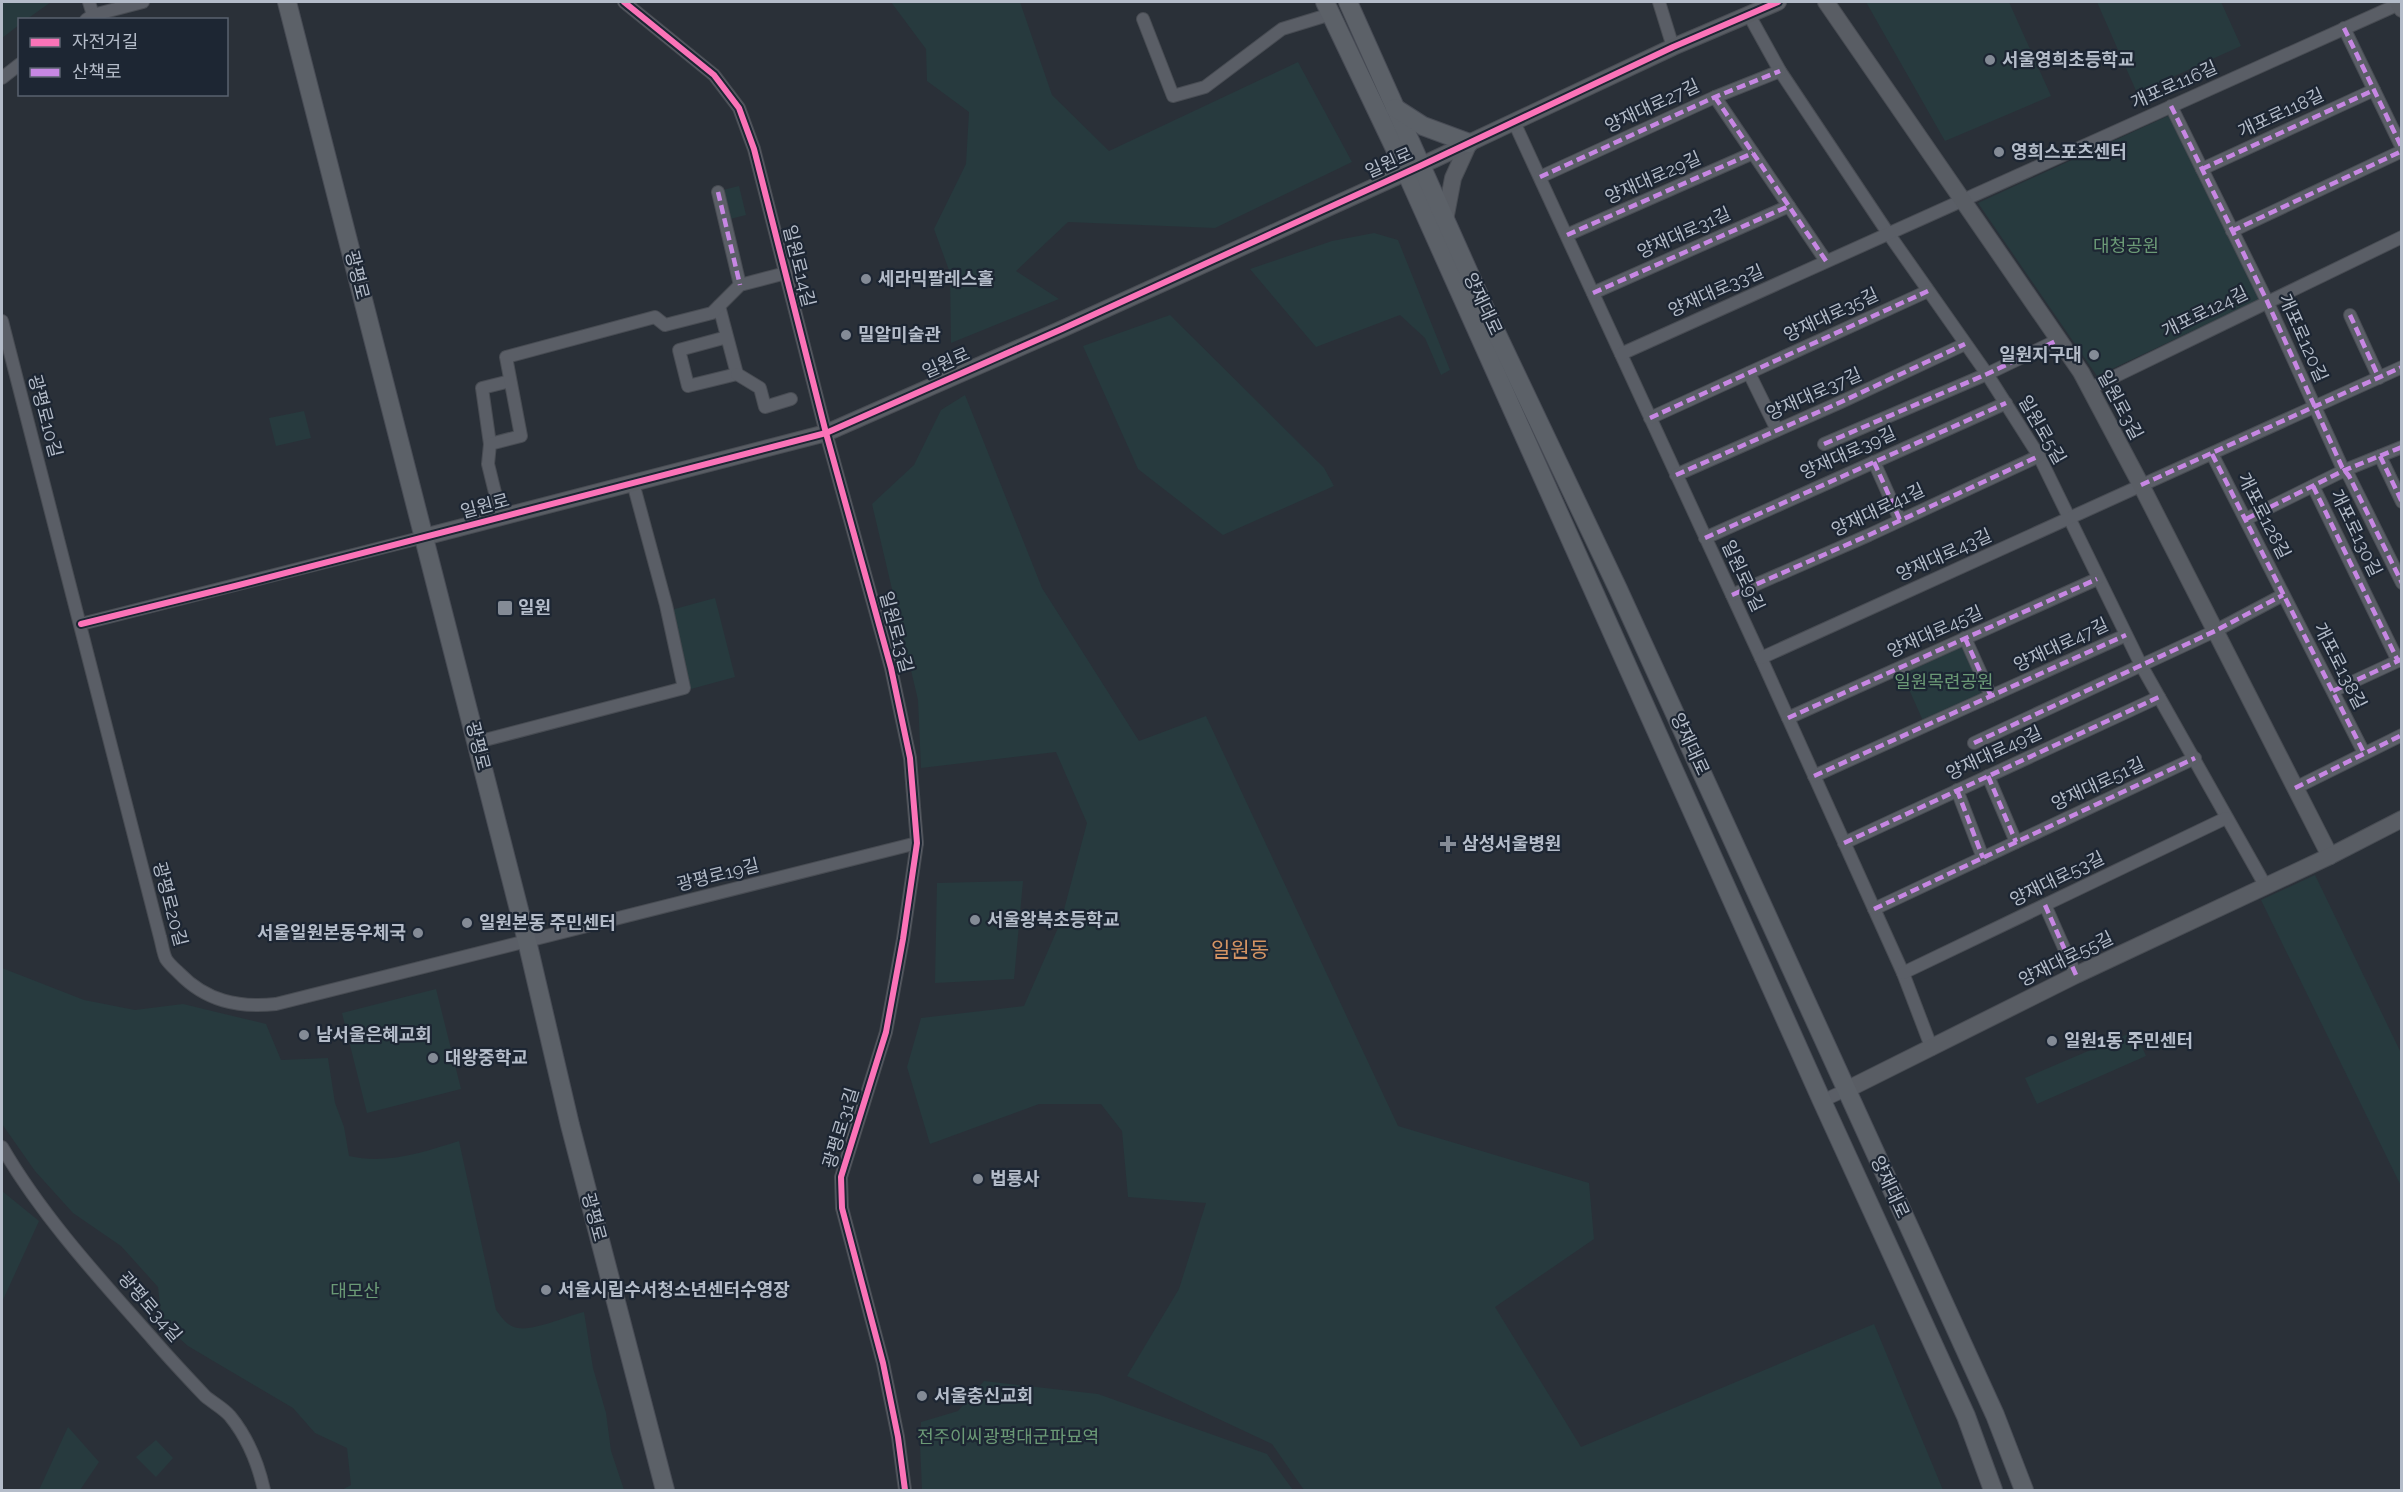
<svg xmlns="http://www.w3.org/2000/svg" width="2403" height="1492" font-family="Raleway,'Noto Sans KR',sans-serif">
<rect width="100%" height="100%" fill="#2a3038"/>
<!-- green -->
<g fill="#273a3e">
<polygon points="2,2 51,2 27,19 20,20 19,25 2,38"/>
<polygon points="891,2 1020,2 1052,95 1109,151 1298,62 1352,162 1215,228 1068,222 1016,271 1059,299 951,343 950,273 934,229 966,164 969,112 927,81 926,49"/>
<polygon points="1866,2 2009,2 2051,96 1945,141"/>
<polygon points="2097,2 2221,2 2241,46 2137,93"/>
<polygon points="2170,115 2260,299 2097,376 1978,203"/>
<polygon points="739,186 746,215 730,219 723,190"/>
<polygon points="1374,233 1398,240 1450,370 1441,375 1425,338 1400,315 1316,347 1250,269 1332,241"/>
<polygon points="1170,315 1324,468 1334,486 1223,535 1138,469 1083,346"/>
<polygon points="965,395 1042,588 1139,741 1206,716 1398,1126 1589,1183 1594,1239 1495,1307 1581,1447 1874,1324 1943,1490 1304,1490 1272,1444 1127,1376 1179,1289 1206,1203 1128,1197 1122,1131 1101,1104 1039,1104 930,1144 907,1067 921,1018 1024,1006 1061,921 1087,823 1056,752 921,768 918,700 872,504 914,465 941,410"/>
<polygon points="304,411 311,438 276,446 269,418"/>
<polygon points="715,598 735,677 691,689 671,610"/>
<polygon points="1964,641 1988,695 1924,723 1900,669"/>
<polygon points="2315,875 2401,1053 2401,1186 2261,900"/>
<polygon points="1023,881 1014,979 935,983 937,883"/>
<path d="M 2,968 L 84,1000 L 135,1010 L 183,1004 L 266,1024 L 281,1060 L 328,1058 L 335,1103 L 344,1127 L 349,1156 C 386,1165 424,1152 459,1141 L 496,1310 C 502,1318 508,1327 518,1328 C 534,1331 567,1316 584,1312 L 593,1368 L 606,1413 L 611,1451 L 624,1490 L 342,1490 L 351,1485 L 347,1448 L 315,1433 L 293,1408 L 188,1346 L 162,1323 L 158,1287 L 121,1246 L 73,1213 L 35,1171 L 2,1124 Z"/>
<polygon points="436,989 461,1089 367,1113 342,1013"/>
<polygon points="2135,1031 2146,1056 2037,1104 2025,1078"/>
<polygon points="2,1191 39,1221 2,1302"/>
<polygon points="984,1381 1098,1394 1267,1454 1293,1490 922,1490 920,1444 921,1422 958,1411"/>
<polygon points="68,1427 99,1462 80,1490 39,1490"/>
<polygon points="156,1440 173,1458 156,1477 136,1457"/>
</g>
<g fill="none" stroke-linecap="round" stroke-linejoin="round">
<!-- street casing -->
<g stroke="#484c53" stroke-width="14">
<g id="street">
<polyline points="89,2 93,15"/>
<polyline points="624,2 714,75 739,108 754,149 826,433 891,668 910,758 917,843 903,939 886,1032 841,1177 842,1208 883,1363 898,1437 905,1490"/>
<polyline points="1659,2 1673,47"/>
<polyline points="1749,15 1780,71 1888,233 1987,374 2039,456 2141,665 2265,885"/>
<polyline points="1143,19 1173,96 1205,87 1282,29 1331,14"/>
<polyline points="86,20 93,15 143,2"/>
<polyline points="2344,28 2402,148"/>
<polyline points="2,78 20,64"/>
<polyline points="1715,97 1826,261"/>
<polyline points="2171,106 2267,301 2342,467 2349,476 2402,583"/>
<polyline points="1514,122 1761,658 1903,973 1932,1049"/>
<polyline points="2202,169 2374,90"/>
<polyline points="1540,177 1715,97 1780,71"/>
<polyline points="718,192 740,285"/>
<polyline points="2232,231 2402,151"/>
<polyline points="1567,235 1753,153"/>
<polyline points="1593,293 1789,206"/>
<polyline points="719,306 737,374 688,386 679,350 727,337"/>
<polyline points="2350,315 2379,378"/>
<path d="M 2,321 L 160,937 C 162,944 163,953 166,959 C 169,964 175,969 179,973 C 206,1001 238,1008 276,1004 L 917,843"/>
<polyline points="1621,354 2399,4"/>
<polyline points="1749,373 1777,430"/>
<polyline points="737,374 760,388 765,407 791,399"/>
<polyline points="2089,389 2402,237"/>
<polyline points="1650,418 1928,291"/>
<polyline points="490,444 482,388 510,381"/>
<polyline points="1824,444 1987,374 2058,340"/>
<polyline points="2212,454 2364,753"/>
<polyline points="2380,456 2402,502"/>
<polyline points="1874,462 1900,520"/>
<polyline points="1676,475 1841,402 1965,344"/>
<polyline points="2313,486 2398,661"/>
<polyline points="501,517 488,464 490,444 521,436 506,357 655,317 665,325 712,313 740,285 786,273"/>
<polyline points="2246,519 2345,470 2402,447"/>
<polyline points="1705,538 2006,403"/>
<polyline points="1732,595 1869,535 2039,456"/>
<polyline points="81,624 424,537"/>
<polyline points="1965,638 1991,696"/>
<polyline points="1761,658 2402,367"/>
<polyline points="2333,691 2402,659"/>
<polyline points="1788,718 2097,579"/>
<polyline points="477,742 684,688 666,605 633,483"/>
<polyline points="1974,743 2215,631 2283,595"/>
<polyline points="1814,776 2126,635"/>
<polyline points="1988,776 2016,842"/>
<polyline points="2295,788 2402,735"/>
<polyline points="1957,790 1983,858"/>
<polyline points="1844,843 2159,697"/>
<polyline points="2045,905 2076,975"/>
<polyline points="1874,909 2195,758"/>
<polyline points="1903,973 2226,818"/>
<polyline points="1822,1101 1846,1090"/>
<path d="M 2,1147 C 42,1216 99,1278 152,1338 C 169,1358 187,1377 205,1396 C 213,1403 223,1408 230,1416 C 248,1438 258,1463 264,1490"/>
</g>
</g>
<!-- secondary casing -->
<g stroke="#484c53" stroke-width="18">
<g id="secondary">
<polyline points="1826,2 2081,372 2141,485 2330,856"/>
<polyline points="2398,2 2402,9"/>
<polyline points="1445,220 1453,178 1469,143"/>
<polyline points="424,537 826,433 1062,329 1420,166 1673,47 1778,2"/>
<polyline points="1846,1090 2076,975 2330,856 2402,819"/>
</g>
</g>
<!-- primary casing -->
<g stroke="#484c55" stroke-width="20">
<g id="primary">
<polyline points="287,2 527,941 570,1125 665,1490"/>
<polyline points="1325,2 1406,172 1822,1101 1966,1416 1993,1490"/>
<polyline points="1348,2 1486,311 1618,589 1995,1415 2024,1490"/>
<polyline points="1395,108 1423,126 1469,143"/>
</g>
</g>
<!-- street -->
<use href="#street" stroke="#5a5e66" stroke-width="12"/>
<!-- secondary -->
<use href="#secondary" stroke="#595d64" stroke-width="16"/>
<!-- primary -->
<use href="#primary" stroke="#5c6168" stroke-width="18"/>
<!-- quiet -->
<g stroke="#c787e3" stroke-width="4.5" stroke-dasharray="9 4.5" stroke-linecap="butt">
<polyline points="2344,28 2402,148"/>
<polyline points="1715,97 1826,261"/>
<polyline points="2171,106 2267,301 2342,467 2349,476 2402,583"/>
<polyline points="2202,169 2374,90"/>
<polyline points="1540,177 1715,97 1780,71"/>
<polyline points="718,192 740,285"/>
<polyline points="2232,231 2402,151"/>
<polyline points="1567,235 1753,153"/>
<polyline points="1593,293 1789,206"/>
<polyline points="2350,315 2379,378"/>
<polyline points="1650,418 1928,291"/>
<polyline points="1824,444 1987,374 2058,340"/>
<polyline points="2212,454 2364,753"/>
<polyline points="2380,456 2402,502"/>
<polyline points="1874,462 1900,520"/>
<polyline points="1676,475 1841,402 1965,344"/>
<polyline points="2141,485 2402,367"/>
<polyline points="2313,486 2398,661"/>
<polyline points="2246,519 2345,470 2402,447"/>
<polyline points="1705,538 2006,403"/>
<polyline points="1732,595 1869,535 2039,456"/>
<polyline points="1965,638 1991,696"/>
<polyline points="2333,691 2402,659"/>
<polyline points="1788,718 2097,579"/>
<polyline points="1974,743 2215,631 2283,595"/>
<polyline points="1814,776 2126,635"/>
<polyline points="1988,776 2016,842"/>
<polyline points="2295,788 2402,735"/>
<polyline points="1957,790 1983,858"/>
<polyline points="1844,843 2159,697"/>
<polyline points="2045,905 2076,975"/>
<polyline points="1874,909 2195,758"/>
</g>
<!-- cycleway casing -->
<g stroke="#1d2633" stroke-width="10">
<g id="cycleway">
<polyline points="624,2 714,75 739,108 754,149 826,433 891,668 910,758 917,843 903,939 886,1032 841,1177 842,1208 883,1363 898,1437 905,1490"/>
<polyline points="81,624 235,586 826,433 1062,329 1420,166 1673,47 1778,2"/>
</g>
</g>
<!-- cycleway -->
<use href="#cycleway" stroke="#fb73b8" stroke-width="6"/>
</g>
<!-- markers -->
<g fill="#848b96" stroke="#1d2633" stroke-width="2">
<circle cx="1990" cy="60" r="6"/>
<circle cx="1999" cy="152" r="6"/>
<circle cx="866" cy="279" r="6"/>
<circle cx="846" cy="335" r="6"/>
<circle cx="2094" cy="355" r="6"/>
<rect x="497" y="600" width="16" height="16" rx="3"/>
<path d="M1445 835h6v6h6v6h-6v6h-6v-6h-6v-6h6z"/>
<circle cx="975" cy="920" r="6"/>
<circle cx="467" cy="923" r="6"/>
<circle cx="418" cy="933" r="6"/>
<circle cx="304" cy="1035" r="6"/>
<circle cx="2052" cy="1041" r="6"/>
<circle cx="433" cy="1058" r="6"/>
<circle cx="978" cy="1179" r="6"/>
<circle cx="546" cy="1290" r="6"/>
<circle cx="922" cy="1396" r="6"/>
</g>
<g text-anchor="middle" stroke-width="4.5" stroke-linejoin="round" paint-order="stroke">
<!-- poi labels -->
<g font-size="18" font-weight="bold" fill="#b4bcc9" stroke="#1d2633" text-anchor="start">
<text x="2002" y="66">서울영희초등학교</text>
<text x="2011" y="158">영희스포츠센터</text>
<text x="878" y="285">세라믹팔레스홀</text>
<text x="858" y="341">밀알미술관</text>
<text x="2082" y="361" text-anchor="end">일원지구대</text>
<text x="518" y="614">일원</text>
<text x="1462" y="850">삼성서울병원</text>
<text x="987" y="926">서울왕북초등학교</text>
<text x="479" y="929">일원본동 주민센터</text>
<text x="406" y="939" text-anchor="end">서울일원본동우체국</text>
<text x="316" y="1041">남서울은혜교회</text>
<text x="2064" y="1047">일원1동 주민센터</text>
<text x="445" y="1064">대왕중학교</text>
<text x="990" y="1185">법룡사</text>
<text x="558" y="1296">서울시립수서청소년센터수영장</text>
<text x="934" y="1402">서울충신교회</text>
</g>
<!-- street labels -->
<g font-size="18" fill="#b4bcc9" stroke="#1d2633">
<text transform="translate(2174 85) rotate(-24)" y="6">개포로116길</text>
<text transform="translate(1652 106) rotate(-25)" y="6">양재대로27길</text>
<text transform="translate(2281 113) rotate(-25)" y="6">개포로118길</text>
<text transform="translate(1389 163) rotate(-24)" y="6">일원로</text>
<text transform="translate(1653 178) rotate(-24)" y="6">양재대로29길</text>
<text transform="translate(1684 233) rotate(-24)" y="6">양재대로31길</text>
<text transform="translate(799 266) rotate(76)" y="6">일원로14길</text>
<text transform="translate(357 275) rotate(76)" y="6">광평로</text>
<text transform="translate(1716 291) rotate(-24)" y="6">양재대로33길</text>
<text transform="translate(1483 304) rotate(65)" y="6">양재대로</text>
<text transform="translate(2205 312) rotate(-26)" y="6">개포로124길</text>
<text transform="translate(1831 315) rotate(-25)" y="6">양재대로35길</text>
<text transform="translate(2303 338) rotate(66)" y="6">개포로120길</text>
<text transform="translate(946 363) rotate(-24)" y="6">일원로</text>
<text transform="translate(1814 394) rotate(-24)" y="6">양재대로37길</text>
<text transform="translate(2120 405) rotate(62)" y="6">일원로3길</text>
<text transform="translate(45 416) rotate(75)" y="6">광평로10길</text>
<text transform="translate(2042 430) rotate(60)" y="6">일원로5길</text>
<text transform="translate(1848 453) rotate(-24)" y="6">양재대로39길</text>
<text transform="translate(485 506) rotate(-15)" y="6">일원로</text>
<text transform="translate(1878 510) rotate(-25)" y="6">양재대로41길</text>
<text transform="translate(2264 516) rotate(63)" y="6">개포로128길</text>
<text transform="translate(2356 533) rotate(64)" y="6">개포로130길</text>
<text transform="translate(1944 555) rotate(-24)" y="6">양재대로43길</text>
<text transform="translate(1743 576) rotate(65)" y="6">일원로9길</text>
<text transform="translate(896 632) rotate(75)" y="6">일원로13길</text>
<text transform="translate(1935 632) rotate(-24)" y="6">양재대로45길</text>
<text transform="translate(2061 645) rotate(-25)" y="6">양재대로47길</text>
<text transform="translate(2340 666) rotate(63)" y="6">개포로138길</text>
<text transform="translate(1690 744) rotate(65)" y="6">양재대로</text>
<text transform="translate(478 746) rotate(76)" y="6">광평로</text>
<text transform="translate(1994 753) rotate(-25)" y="6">양재대로49길</text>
<text transform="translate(2098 784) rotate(-25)" y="6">양재대로51길</text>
<text transform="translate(718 875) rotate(-14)" y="6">광평로19길</text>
<text transform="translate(2057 879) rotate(-26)" y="6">양재대로53길</text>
<text transform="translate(170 904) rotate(75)" y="6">광평로20길</text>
<text transform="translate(2066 959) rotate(-26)" y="6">양재대로55길</text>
<text transform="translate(841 1128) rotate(-73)" y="6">광평로31길</text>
<text transform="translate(1890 1187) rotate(65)" y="6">양재대로</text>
<text transform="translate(594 1217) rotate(75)" y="6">광평로</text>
<text transform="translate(150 1307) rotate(49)" y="6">광평로34길</text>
</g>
<!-- park labels -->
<g font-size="18" fill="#6b9a76" stroke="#1d2633">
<text x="2126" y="252">대청공원</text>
<text x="1944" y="688">일원목련공원</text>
<text x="355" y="1297">대모산</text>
<text x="1008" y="1443">전주이씨광평대군파묘역</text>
</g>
<!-- quarter labels -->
<g font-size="21" fill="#d59563" stroke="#1d2633">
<text x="1240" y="957">일원동</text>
</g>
</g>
<!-- border -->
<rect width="2403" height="1492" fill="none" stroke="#b4bcc9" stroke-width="6"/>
<!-- legend -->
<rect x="18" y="18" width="210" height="78" fill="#1d2633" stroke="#59626f" stroke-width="1.5"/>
<rect x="30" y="38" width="30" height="9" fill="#fb73b8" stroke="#59626f" stroke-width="1.5"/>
<text x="72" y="48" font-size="18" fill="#b4bcc9">자전거길</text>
<rect x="30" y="68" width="30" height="9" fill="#c787e3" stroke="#59626f" stroke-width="1.5"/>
<text x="72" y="78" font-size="18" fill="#b4bcc9">산책로</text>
</svg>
